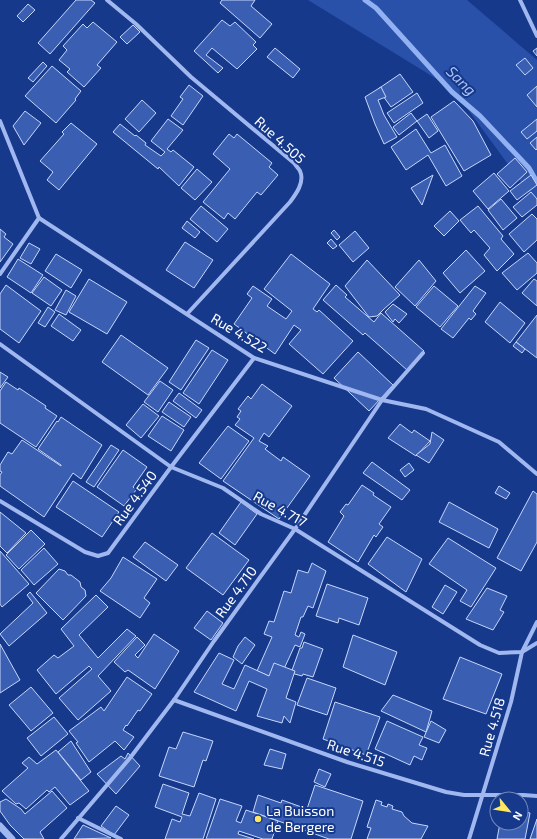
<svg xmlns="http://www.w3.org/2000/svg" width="537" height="839" font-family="'Exo 2',sans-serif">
<rect width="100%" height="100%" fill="#16398b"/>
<!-- green -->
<polygon fill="#2951aa" points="308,0 467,0 537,60 537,204 453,89"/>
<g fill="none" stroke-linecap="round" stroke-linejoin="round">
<!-- stream -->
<polyline stroke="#92b1f2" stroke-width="5" points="365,0 376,8 452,92 480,116 529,168 537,182"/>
</g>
<!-- building -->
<g fill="#3a5fb2" stroke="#c6d6fb">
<polygon points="76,0 91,0 95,3 50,54 38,43"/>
<polygon points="222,0 255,0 251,6 272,24 260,38 220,3"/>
<polygon points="28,4 35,10 23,22 17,16"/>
<polygon points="222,20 230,26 235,22 256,42 253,45 257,49 237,69 212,48 206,55 223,68 218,73 194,51"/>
<polygon points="93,22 117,42 97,65 101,68 84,87 67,72 70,69 59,60 67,50 63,46 83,24 87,28"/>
<polygon points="133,25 140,32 127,44 120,37"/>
<polygon points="275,48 300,69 293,78 267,57"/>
<polygon points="537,48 537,56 533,51"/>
<polygon points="525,58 533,68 525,75 516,65"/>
<polygon points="43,62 47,66 33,82 28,78"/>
<polygon points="52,66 81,91 75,99 76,100 56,123 25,96"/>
<polygon points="400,74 413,92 391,107 378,89"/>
<polygon points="189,85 203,96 183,125 171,116 183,99 180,97"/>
<polygon points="537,86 537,107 527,95"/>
<polygon points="381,87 386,97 378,100 384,115 397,137 384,144 375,124 365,97"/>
<polygon points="417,93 423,103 394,123 387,113"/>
<polygon points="142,100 156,113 139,132 125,119"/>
<polygon points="454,101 473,121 491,155 464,171 431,117"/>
<polygon points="25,111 41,123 24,145 13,126"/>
<polygon points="411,113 417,121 399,135 393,127"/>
<polygon points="427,114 438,131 429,138 417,121"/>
<polygon points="168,119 183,130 167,149 171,152 173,150 194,167 179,186 159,167 158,169 113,132 120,124 135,136 136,135 146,143 145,145 161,156 165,152 151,141"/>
<polygon points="537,119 537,131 527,139 521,132"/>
<polygon points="71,123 97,144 59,190 47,180 53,172 40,161 64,134 62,132"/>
<polygon points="416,129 431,153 445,145 462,176 446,186 428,155 406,170 391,147"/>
<polygon points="229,134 234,138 237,134 272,163 269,167 278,175 261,195 257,192 235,219 228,213 224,219 203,202 230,169 213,154"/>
<polygon points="537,137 537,149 536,150 530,143"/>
<polygon points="515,158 527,172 510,188 497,174"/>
<polygon points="197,169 212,182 195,200 181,188"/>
<polygon points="494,173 509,191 488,209 473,191"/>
<polygon points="433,175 422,205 411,188"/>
<polygon points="531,175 537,185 517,200 510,191"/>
<polygon points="531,192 537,199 537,205 522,217 513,207"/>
<polygon points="501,199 517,218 503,230 488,210"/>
<polygon points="201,206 228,229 217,242 190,219"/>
<polygon points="478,206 503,236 501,239 514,254 497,271 484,255 490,248 474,230 471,233 460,220"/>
<polygon points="450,211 459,221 444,236 434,226"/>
<polygon points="532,214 537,219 537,240 524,252 509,234"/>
<polygon points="187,221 200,232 195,238 182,228"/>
<polygon points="0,229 6,234 4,237 13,244 0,262"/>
<polygon points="334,230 340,237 337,240 331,233"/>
<polygon points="355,231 369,248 353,262 339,245"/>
<polygon points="331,239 337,246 333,249 327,243"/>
<polygon points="185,242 213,260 194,288 166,270"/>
<polygon points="29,243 40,249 31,264 20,258"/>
<polygon points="466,250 485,271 460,293 443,273"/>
<polygon points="528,253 537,263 537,273 517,290 502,273"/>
<polygon points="56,254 82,270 71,288 45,271"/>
<polygon points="291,254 330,284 313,309 317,312 319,310 353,341 323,374 289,344 301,330 294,325 275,354 234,324 252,298 247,294 253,286 272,299 267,306 286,319 292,311 264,289"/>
<polygon points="18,259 43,275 31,293 7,277"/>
<polygon points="367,260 400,295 384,309 377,316 369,317 345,286"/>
<polygon points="419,260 436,281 415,306 395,287"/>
<polygon points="44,277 62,290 51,306 32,293"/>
<polygon points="89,279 127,302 107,334 69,312"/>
<polygon points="534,279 537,281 537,306 522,293"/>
<polygon points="6,285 41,311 19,343 0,329 0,294"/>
<polygon points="336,285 347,295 345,297 374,322 381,313 424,351 407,370 365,333 363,335 323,300"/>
<polygon points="434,286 458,306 440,327 416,307"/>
<polygon points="475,286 486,293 473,311 476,314 471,320 469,318 453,338 441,329"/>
<polygon points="66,290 76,296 66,315 55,310"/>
<polygon points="500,302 525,323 510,343 485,322"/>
<polygon points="393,304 407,314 399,323 395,319 393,322 385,312"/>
<polygon points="48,307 55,312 45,327 38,323"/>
<polygon points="59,314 81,330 73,341 51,326"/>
<polygon points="537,315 537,358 516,342"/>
<polygon points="121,335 168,368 148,395 102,362"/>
<polygon points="196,340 209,348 181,390 169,382"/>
<polygon points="516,342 525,349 522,353 513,346"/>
<polygon points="212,350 228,360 199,404 183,393"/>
<polygon points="358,352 393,385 369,411 334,378"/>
<polygon points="0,372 8,377 0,388"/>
<polygon points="160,381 173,390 158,412 144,402"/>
<polygon points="6,382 18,390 19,388 46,406 45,408 57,416 36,447 0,423 0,391"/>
<polygon points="262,384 292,406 269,437 264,433 259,441 268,446 265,449 281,461 283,457 310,476 279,519 223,481 254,438 235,425 240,419 237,417 241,411 238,409 248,396 251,399"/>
<polygon points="179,393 202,410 196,418 173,401"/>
<polygon points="169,402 191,417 184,427 162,412"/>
<polygon points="143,404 159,416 141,438 126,425"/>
<polygon points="162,416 184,430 171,451 148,436"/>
<polygon points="61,417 102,445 81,479 73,473 44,517 0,486 0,475 2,472 0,471 0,465 8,452 12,454 22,440 61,466 61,465 38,449 57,421 58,422"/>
<polygon points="400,424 412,433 414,430 430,441 416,456 388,438"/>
<polygon points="228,426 249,441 221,479 199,463"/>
<polygon points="432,432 444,440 429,463 416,455 430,444"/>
<polygon points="111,445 119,450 94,487 86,482"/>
<polygon points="123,450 147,467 133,487 136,490 124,506 97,487"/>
<polygon points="372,462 410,490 402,500 363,473"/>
<polygon points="409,463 414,470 405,477 400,470"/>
<polygon points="73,481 119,512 102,537 56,507"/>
<polygon points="362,485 374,493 373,495 391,507 379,524 383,527 376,537 374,535 358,562 328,542 344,516 340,512 346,504 348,505"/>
<polygon points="499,486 510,493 506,499 495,493"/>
<polygon points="533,491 537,494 537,542 521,571 497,558"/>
<polygon points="241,502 257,514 235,545 219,533"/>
<polygon points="449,502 498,529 489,548 439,522"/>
<polygon points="0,512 26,533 7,553 0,546"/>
<polygon points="31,530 45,544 19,569 6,555"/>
<polygon points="212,533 249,560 223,595 186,568"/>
<polygon points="387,537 422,559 406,592 368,564"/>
<polygon points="448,538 496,568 471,607 460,601 467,590 429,564"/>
<polygon points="145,542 178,565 166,581 133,557"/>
<polygon points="44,548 58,564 34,585 21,570"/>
<polygon points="0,551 29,584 2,607 0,604"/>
<polygon points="123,557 157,579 144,598 150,603 140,618 100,591 111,578"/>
<polygon points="312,563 326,571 313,608 308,606 303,617 301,617 295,635 299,637 301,632 305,634 300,647 295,645 283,671 279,670 276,679 257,671 272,637 264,634 269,621 274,622 284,591 291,593 298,570 308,573"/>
<polygon points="59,569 65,571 68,575 71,575 80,582 81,587 85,590 86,596 63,620 36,593"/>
<polygon points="327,584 368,598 359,625 339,618 338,623 316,616"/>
<polygon points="445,585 457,592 443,614 432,607"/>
<polygon points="487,588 507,596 500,610 504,612 493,630 466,619"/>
<polygon points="30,592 47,613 9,646 0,634 33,603 27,595"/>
<polygon points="96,595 108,607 79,635 98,658 127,629 136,636 98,676 111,691 78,720 59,698 92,669 89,666 56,694 37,670 54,655 58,658 74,646 61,629"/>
<polygon points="207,611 223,623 211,640 194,628"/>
<polygon points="154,634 179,651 155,689 128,670 125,672 114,662 137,637 145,645 135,655 138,658"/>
<polygon points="353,635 397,652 385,685 343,667"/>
<polygon points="245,637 255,645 242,664 233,657 238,646"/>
<polygon points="304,642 323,649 313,677 303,674 302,676 291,673 300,648 302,648"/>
<polygon points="0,644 20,680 0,693"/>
<polygon points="219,653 234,660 222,684 234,689 245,665 269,676 274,663 295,671 286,698 296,702 290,723 284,716 282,723 257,716 267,689 249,681 236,711 194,692"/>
<polygon points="460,657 502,674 486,714 443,699"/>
<polygon points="127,677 152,694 140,711 138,710 127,726 126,725 123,730 134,737 124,750 115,741 89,762 76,743 78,742 69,731 101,707 104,711"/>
<polygon points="307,678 336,688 327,715 297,705"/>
<polygon points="31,687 53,713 31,731 9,705"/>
<polygon points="393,695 432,711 426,732 381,711"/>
<polygon points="335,702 380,717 366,755 323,739"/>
<polygon points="54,717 68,734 41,756 27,738"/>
<polygon points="387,721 423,737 419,745 427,748 422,760 414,756 410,765 375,749"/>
<polygon points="431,721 446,730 439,743 424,737"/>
<polygon points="183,732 213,741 206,761 203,760 194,787 159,776 169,747 176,749"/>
<polygon points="71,741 91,772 81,780 58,752"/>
<polygon points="270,749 286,754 282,769 264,765"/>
<polygon points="56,750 89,791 70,805 55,787 49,792 47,790 26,809 19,803 16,804 2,791 28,768 22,763 29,757 37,764"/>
<polygon points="128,753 140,766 116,794 97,774 121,756 125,759"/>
<polygon points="319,769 331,774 325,787 314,782"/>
<polygon points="163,784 189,793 182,814 190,816 199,793 216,799 203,839 165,839 172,819 180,822 182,817 155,807"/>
<polygon points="315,785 363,801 351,839 329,839 253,812 258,795 281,803 282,800 307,809"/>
<polygon points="52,791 67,808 40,832 44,839 24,839 10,825 0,811 0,802 6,799 21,809 25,814"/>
<polygon points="220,799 242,806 236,821 241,823 246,810 278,821 272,839 263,839 239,831 238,834 254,839 206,839"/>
<polygon points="376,800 382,802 381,805 387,807 388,804 393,806 392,809 402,812 404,816 412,823 428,826 421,839 367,839 371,828 367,827"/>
<polygon points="116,806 129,815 114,835 101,826"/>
<polygon points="521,811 530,813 525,839 497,839 500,823 521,823"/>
<polygon points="537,819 537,839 530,839"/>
<polygon points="83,825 111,838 74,839"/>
</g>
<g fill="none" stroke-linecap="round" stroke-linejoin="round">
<!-- minor -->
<g stroke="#a0b8ef" stroke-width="4">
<path d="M 107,0 L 136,24 L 191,77 L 294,163 C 296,166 299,169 300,171 C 305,182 296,194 290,202 L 187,314"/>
<polyline points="520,0 537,36"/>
<polyline points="0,121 39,218 254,358 382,400 426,409 499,442 537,474"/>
<polyline points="0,274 39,218"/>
<polyline points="0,344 171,467 223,488 261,514 295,529 480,645 499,653 522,652 537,643"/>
<polyline points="0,501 85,552 98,556 108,553 171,467 254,358"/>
<polyline points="174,700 347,762 446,792 464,795 523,795 537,796"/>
<polyline points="78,818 121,839"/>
<polyline points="61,839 130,758 174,700 214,641 295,529 382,400 423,353"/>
<polyline points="469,839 511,702 522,652 537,622"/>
</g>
<!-- tertiary -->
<polyline stroke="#a0b8ef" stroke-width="7" points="0,826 12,839"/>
</g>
<!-- markers -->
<circle fill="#ffe75e" stroke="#16398b" stroke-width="1.5" cx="258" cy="819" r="4"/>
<g text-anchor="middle" stroke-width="4" stroke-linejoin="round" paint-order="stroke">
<!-- street labels -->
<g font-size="14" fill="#fff" stroke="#16398b">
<text transform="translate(280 140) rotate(42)" y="5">Rue 4.505</text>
<text transform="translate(239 333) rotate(31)" y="5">Rue 4.522</text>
<text transform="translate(135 498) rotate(-54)" y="5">Rue 4.540</text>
<text transform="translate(280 509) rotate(29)" y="5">Rue 4.717</text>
<text transform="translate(236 592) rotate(-54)" y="5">Rue 4.710</text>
<text transform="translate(492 727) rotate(-74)" y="5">Rue 4.518</text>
<text transform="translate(356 753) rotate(18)" y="5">Rue 4.515</text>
</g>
<!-- poi labels -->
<g font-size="14" fill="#fff" stroke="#16398b" text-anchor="start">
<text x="266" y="816">La Buisson<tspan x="266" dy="16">de Bergere</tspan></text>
</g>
<!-- water labels -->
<g font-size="15" font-style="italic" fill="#acc3f6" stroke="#16398b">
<text transform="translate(461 81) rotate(45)" y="5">Sang</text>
</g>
</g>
<!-- north arrow -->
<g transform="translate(509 811) rotate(120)"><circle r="19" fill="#16398b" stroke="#7388b9"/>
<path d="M0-3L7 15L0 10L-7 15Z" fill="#ffe75e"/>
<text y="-6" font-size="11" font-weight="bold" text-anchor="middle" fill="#ffffff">N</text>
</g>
</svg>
